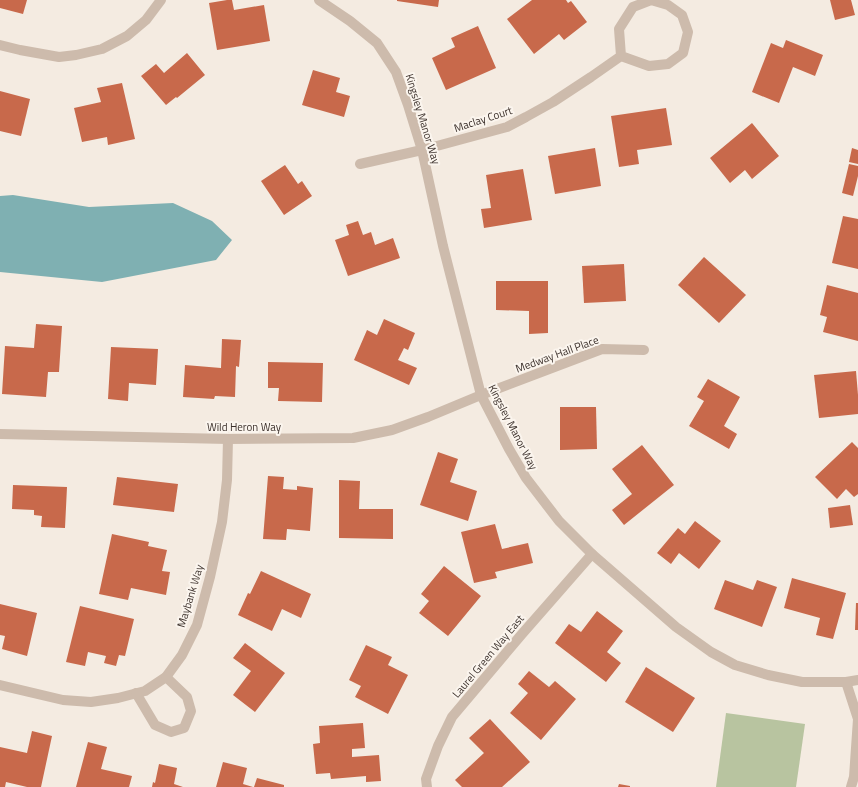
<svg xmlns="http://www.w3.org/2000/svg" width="858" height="787" font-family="'Titillium Web',sans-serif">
<rect width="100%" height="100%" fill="#f4ebe1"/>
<!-- green -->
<polygon fill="#b8c4a0" points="726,713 805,724 796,787 716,787"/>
<!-- water -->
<polygon fill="#7fb0b2" points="13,195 89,207 173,203 212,221 232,240 216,260 102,282 0,272 0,196"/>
<!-- building -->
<g fill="#c8694b">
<polygon points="0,0 27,0 23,14 0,8"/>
<polygon points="227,0 232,0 234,10 264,5 270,41 217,50 209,3"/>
<polygon points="397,0 439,0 438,7 397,1"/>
<polygon points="532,0 566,0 568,3 571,1 587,22 564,40 559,34 534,54 507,19"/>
<polygon points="830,0 851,0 855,15 835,20"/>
<polygon points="478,26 496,68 446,90 432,58 455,47 451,38"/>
<polygon points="786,40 823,55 815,76 793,67 779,103 752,92 771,43 783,48"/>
<polygon points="187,53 205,75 177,98 176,97 166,105 141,76 156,64 164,73"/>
<polygon points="313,70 340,78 336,92 350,96 344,117 302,105"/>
<polygon points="122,83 135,139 108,145 107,137 82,142 74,108 101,102 97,88"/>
<polygon points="0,91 30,99 21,136 0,131"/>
<polygon points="666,108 672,145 637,150 639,164 619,167 611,116"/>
<polygon points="752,123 779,156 752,179 745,170 730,183 710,158"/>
<polygon points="595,148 601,186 555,194 548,156"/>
<polygon points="852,148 858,150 858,164 849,162"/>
<polygon points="849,164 858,166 858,176 853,196 842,193"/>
<polygon points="285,165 298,184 302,181 312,196 284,215 261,181"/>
<polygon points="523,169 532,220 484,228 481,209 491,208 486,175"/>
<polygon points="843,216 858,219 858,269 832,263"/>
<polygon points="358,221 363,235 371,232 375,245 393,238 400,258 348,276 335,240 349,235 346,225"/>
<polygon points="704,257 746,295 719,323 678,285"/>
<polygon points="624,264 626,301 584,303 582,266"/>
<polygon points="496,281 548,281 548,333 529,334 529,311 496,310"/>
<polygon points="827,285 858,293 858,341 823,332 827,317 820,315"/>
<polygon points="384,319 415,333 408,350 404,348 398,360 417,368 409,385 354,360 367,330 377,335"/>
<polygon points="36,324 62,326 59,372 48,372 46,397 2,394 5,346 34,348"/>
<polygon points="222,339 241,340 239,367 236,366 235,397 215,396 214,399 183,397 185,365 221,368"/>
<polygon points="111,347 158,349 156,385 129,383 128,401 108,399"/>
<polygon points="268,362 323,363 322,402 278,401 279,388 268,388"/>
<polygon points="856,371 858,395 858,414 819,418 814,375"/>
<polygon points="708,379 740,397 724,426 737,434 729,449 689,426 704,401 697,397"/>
<polygon points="560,407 596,407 597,449 560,450"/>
<polygon points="852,442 858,448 858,494 854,497 846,489 837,499 815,477"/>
<polygon points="642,445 674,485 624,525 612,510 632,494 612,469"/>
<polygon points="438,452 458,459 450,482 477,491 468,521 420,505"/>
<polygon points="268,476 284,477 283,489 297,490 297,486 313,488 310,531 287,529 286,540 263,539"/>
<polygon points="117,477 178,484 174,512 113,505"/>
<polygon points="339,480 360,481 359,509 393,509 393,539 339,538"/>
<polygon points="13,485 67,487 65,528 41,527 42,516 34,515 34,510 12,509"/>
<polygon points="850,505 853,525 830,528 828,508"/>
<polygon points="695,521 721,541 699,569 679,553 671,564 657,553 678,528 685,534"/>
<polygon points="495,524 502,549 528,543 533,563 495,572 497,578 474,583 461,532"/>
<polygon points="112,534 149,542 148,546 167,550 162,571 170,572 166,595 131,588 128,600 99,594"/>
<polygon points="444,566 481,596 448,636 419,613 429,601 421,594"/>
<polygon points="261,571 311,594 301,618 282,609 272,631 238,615 248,593 250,594"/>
<polygon points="792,578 846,593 833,639 816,635 820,618 784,608"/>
<polygon points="725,580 753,590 757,580 777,587 762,627 714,609"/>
<polygon points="856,603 858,603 858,630 855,630"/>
<polygon points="0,604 37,613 27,656 2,649 5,636 0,635"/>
<polygon points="80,606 134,619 125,656 119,655 116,666 104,663 106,656 88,652 85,666 66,662"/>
<polygon points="597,611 623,631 607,652 621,663 606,682 555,643 569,624 581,632"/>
<polygon points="245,643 285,673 255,712 233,695 251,671 233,658"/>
<polygon points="366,645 392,657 388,665 408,675 388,714 355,697 361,686 349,680"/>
<polygon points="646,667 695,698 673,732 625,702"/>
<polygon points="529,671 549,687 555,681 576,699 541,740 510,713 528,693 518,684"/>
<polygon points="490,719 530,762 502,787 462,787 455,780 484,753 469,738"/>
<polygon points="363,723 365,748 352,749 352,757 379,755 381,781 366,782 366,776 331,779 330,773 316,774 313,744 320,743 319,726"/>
<polygon points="32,731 52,736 41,787 27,787 6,782 5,787 0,787 0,747 27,753"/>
<polygon points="88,742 107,747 101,769 132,776 129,787 76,787"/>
<polygon points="223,762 247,768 243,784 253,787 216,787"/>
<polygon points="159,764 177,768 174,784 183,787 152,787 153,782 155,783"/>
<polygon points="257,778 284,785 284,787 254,787"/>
<polygon points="619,784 630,786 630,787 618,787"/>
</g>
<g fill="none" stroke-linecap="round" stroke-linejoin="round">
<!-- minor -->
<g stroke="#cdbbac" stroke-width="10">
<polyline points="319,0 350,21 377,43 396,72 408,105 422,150 443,246 481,395 509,449 526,478 559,521 592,554 676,627 711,652 735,665 768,675 802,682 846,682 858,680"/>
<polyline points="0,45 20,50 59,57 76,55 102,49 127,36 146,20 161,0"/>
<polyline points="360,164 422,150 507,127 526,117 553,102 591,77 621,56 619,29 633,7 651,0 668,5 682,15 688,32 683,53 668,64 649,66 621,56"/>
<polyline points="0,434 228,439 353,438 392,430 428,417 481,395 602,349 644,350"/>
<polyline points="846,682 858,719 854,777 851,787"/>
<polyline points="0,685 63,700 91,702 118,698 145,691 166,677 182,655 197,625 210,577 222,522 227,480 228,439"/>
<polyline points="136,693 155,725 171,732 184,728 191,711 187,697 166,677"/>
<polyline points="427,787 426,779 438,746 452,717 522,634 592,554"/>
</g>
</g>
<g text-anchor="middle" stroke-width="4" stroke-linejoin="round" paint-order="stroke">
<!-- street labels -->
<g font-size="11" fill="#3b302b" stroke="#fbf5ee">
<text transform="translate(423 119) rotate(73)" y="4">Kingsley Manor Way</text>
<text transform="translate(483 119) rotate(-18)" y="4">Maclay Court</text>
<text transform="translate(557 354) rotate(-20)" y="4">Medway Hall Place</text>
<text x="244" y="431">Wild Heron Way</text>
<text transform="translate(513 427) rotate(63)" y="4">Kingsley Manor Way</text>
<text transform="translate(190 596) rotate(-73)" y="4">Maybank Way</text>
<text transform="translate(488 656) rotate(-50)" y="4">Laurel Green Way East</text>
</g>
</g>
</svg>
